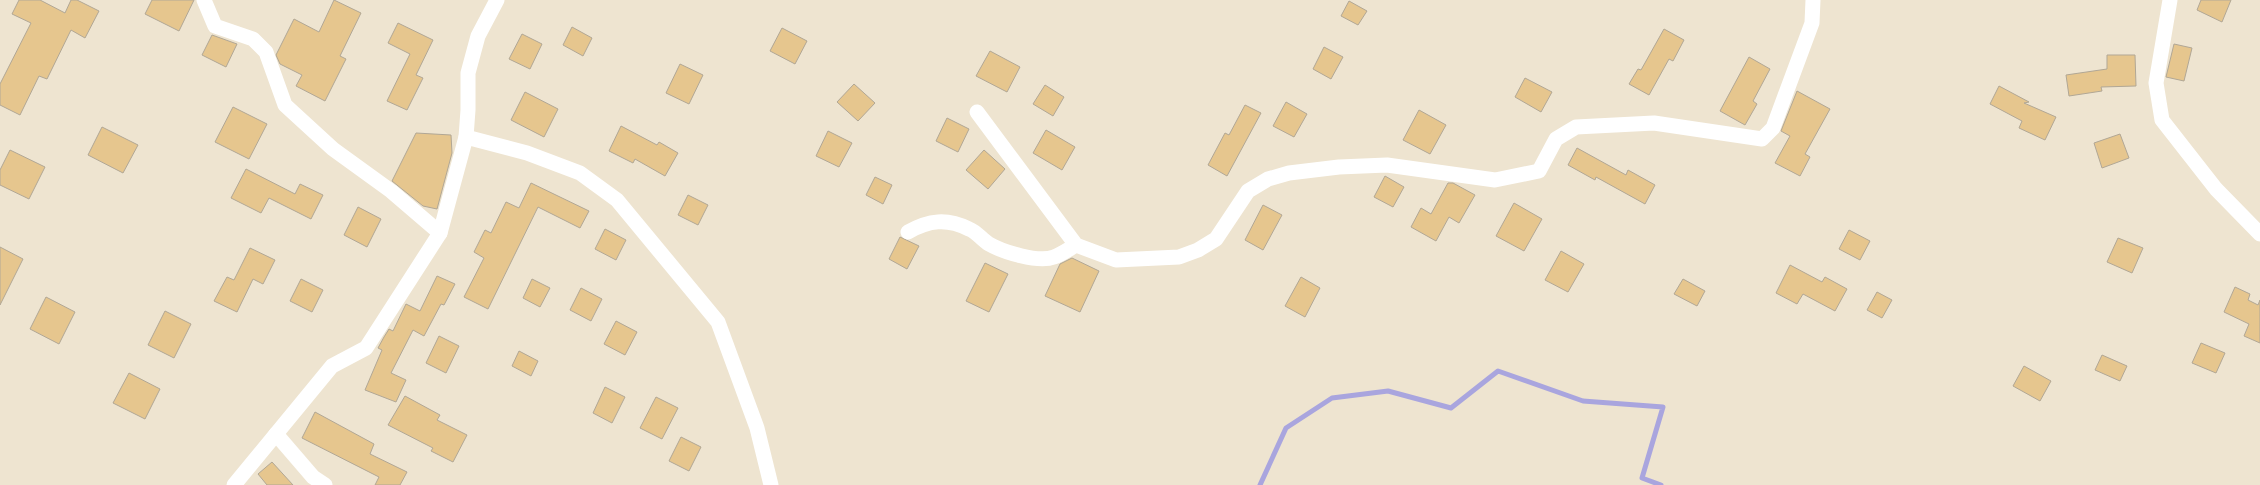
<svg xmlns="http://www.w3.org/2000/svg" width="2260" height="485" font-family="Manrope,sans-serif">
<rect width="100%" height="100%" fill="#eee4d0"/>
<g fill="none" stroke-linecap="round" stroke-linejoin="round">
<!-- stream -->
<polyline stroke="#a9a5de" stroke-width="5" points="1260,485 1286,428 1332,398 1388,391 1451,408 1498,371 1583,401 1663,407 1642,478 1661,485"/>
</g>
<!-- building -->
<g fill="#e6c68e" stroke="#b1a795">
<polygon points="19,0 40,0 65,13 71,0 77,0 99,11 85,38 71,30 47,79 39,76 20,115 0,105 0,84 31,23 12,14"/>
<polygon points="152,0 194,0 179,31 145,14"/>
<polygon points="334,0 361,13 340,56 346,59 325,101 296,86 302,75 280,64 276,55 294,19 319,32"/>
<polygon points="2201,0 2231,0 2222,22 2197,10"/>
<polygon points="1349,1 1367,11 1358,25 1341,16"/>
<polygon points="398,23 433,40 416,75 423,78 407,110 387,101 410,54 388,43"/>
<polygon points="572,27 592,38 583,56 563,45"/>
<polygon points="782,28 807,41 795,64 770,51"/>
<polygon points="1664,29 1684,40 1673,61 1669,59 1649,95 1629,84 1638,69 1641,70"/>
<polygon points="522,34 542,44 530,69 509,59"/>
<polygon points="212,35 237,44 226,67 202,55"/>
<polygon points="2174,44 2192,48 2184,81 2166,77"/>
<polygon points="1324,47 1343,57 1331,79 1313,69"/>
<polygon points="990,51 1020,67 1007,92 976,76"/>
<polygon points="2107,55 2135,55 2136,86 2101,87 2102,91 2069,96 2066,75 2107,69"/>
<polygon points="1749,57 1770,69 1753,101 1757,104 1745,125 1720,111"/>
<polygon points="680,64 703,75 689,104 666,93"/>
<polygon points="1525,78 1552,92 1541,112 1515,97"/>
<polygon points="854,84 875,103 858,121 837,102"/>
<polygon points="1045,85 1064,97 1053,116 1033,104"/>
<polygon points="1999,86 2029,102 2024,103 2056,117 2045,140 2019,128 2022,121 1990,104"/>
<polygon points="1797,91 1830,109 1805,154 1810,157 1800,176 1775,163 1790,136 1781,131"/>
<polygon points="525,92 558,109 544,137 511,120"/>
<polygon points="1286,102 1307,114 1294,137 1273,126"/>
<polygon points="1245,105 1261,113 1227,176 1208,165 1225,133 1229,135"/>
<polygon points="233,107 267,124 249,159 215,142"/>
<polygon points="1419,110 1446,125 1430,154 1403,140"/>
<polygon points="947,118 969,129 958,152 936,141"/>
<polygon points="621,126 657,145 659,142 678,153 665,176 635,159 633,163 609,151"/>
<polygon points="102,127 138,145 123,173 88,155"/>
<polygon points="1046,130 1075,147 1062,170 1033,153"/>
<polygon points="828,131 852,143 839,167 816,156"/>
<polygon points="416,133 451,135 452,153 437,209 423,206 392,181"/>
<polygon points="2120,134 2129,158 2102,168 2094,143"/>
<polygon points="1577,148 1626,175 1628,170 1655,185 1645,204 1596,177 1595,180 1568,165"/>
<polygon points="10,150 45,167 29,199 0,185 0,170"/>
<polygon points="984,150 1005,169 988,189 966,170"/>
<polygon points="246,169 295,194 300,184 323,195 311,219 269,198 261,213 231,198"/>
<polygon points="1385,176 1404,187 1393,207 1374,197"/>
<polygon points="875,177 892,185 883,204 866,195"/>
<polygon points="531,183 589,211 580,228 538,207 488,309 464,297 484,258 474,252 485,230 491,233 506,202 519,208"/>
<polygon points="1448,183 1453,183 1475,195 1459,223 1449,217 1436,241 1411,227 1421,208 1431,214"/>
<polygon points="688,195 708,205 698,225 678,215"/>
<polygon points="1514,203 1542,219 1524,251 1496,236"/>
<polygon points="1263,205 1282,215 1263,250 1245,240"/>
<polygon points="358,207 381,219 367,247 344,235"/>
<polygon points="605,229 626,240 616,260 595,249"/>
<polygon points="1849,230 1870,241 1860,260 1839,249"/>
<polygon points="900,237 919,246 907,269 889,259"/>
<polygon points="2118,238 2143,248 2132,273 2107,262"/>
<polygon points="0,247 23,259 0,305"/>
<polygon points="250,248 275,260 263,284 253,279 237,312 214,301 227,277 234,280"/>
<polygon points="1561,251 1584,264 1568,292 1545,280"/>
<polygon points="1072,258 1099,271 1080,312 1045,296 1060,264"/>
<polygon points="985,263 1008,274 989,312 966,301"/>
<polygon points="1790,265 1822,282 1825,277 1847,289 1835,311 1803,294 1797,304 1776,293"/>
<polygon points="437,276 455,284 444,305 441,304 424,336 413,330 391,373 406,380 396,402 365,390 382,350 378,348 384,337 389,329 393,331 406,304 420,311"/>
<polygon points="1301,277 1320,288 1305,317 1285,306"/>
<polygon points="301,279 323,290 312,312 290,301"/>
<polygon points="532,279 550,288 540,307 523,298"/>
<polygon points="1683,279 1705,291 1697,306 1674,294"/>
<polygon points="2235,287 2250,294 2248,300 2258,305 2260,300 2260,343 2244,336 2249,324 2224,312"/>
<polygon points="581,288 602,299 591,321 570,310"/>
<polygon points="1877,292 1892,300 1882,318 1867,310"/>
<polygon points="46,297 75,312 59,344 30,329"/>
<polygon points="165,311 191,324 174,358 148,345"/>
<polygon points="616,321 637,332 625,355 604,344"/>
<polygon points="439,336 459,346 446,373 426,363"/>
<polygon points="2201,343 2225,353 2216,373 2192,363"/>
<polygon points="519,351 538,361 531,376 512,366"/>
<polygon points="2102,355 2127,366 2120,381 2095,370"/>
<polygon points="2024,366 2051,381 2040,401 2013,386"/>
<polygon points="129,373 160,389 145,419 113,403"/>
<polygon points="605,387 625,397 612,423 593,413"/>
<polygon points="405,396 440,415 437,420 467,435 453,462 431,451 433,448 388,425"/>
<polygon points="656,397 678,408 662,439 640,428"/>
<polygon points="315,412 374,444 370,454 407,472 400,485 375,485 379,477 302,438"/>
<polygon points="681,437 701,447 689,471 669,461"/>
<polygon points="272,462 293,485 267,485 258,474"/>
</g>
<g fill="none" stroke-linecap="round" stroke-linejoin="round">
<!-- minor -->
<g stroke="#fff" stroke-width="15">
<polyline points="204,0 215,26 253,39 266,52 285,105 333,149 391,191 440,233"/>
<polyline points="2170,0 2156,83 2162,120 2216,189 2260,234"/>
<polyline points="977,112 1076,245 1116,260 1179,257 1198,250 1216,239 1248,191 1268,179 1289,173 1339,167 1387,165 1495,180 1539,171 1556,139 1576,127 1654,123 1762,139 1773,128 1812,23 1813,0"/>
<polyline points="466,137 527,153 580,173 617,200 718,322 757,428 771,485"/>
<path d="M 908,232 C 929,220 947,218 969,229 C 977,232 982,240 989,244 C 1003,252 1038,263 1054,257 C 1062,254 1069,249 1076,245"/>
<polyline points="276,434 313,477 325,485"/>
<polyline points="234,485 332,366 366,348 440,233 466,137 468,110 468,73 478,36 497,0"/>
</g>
</g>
</svg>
